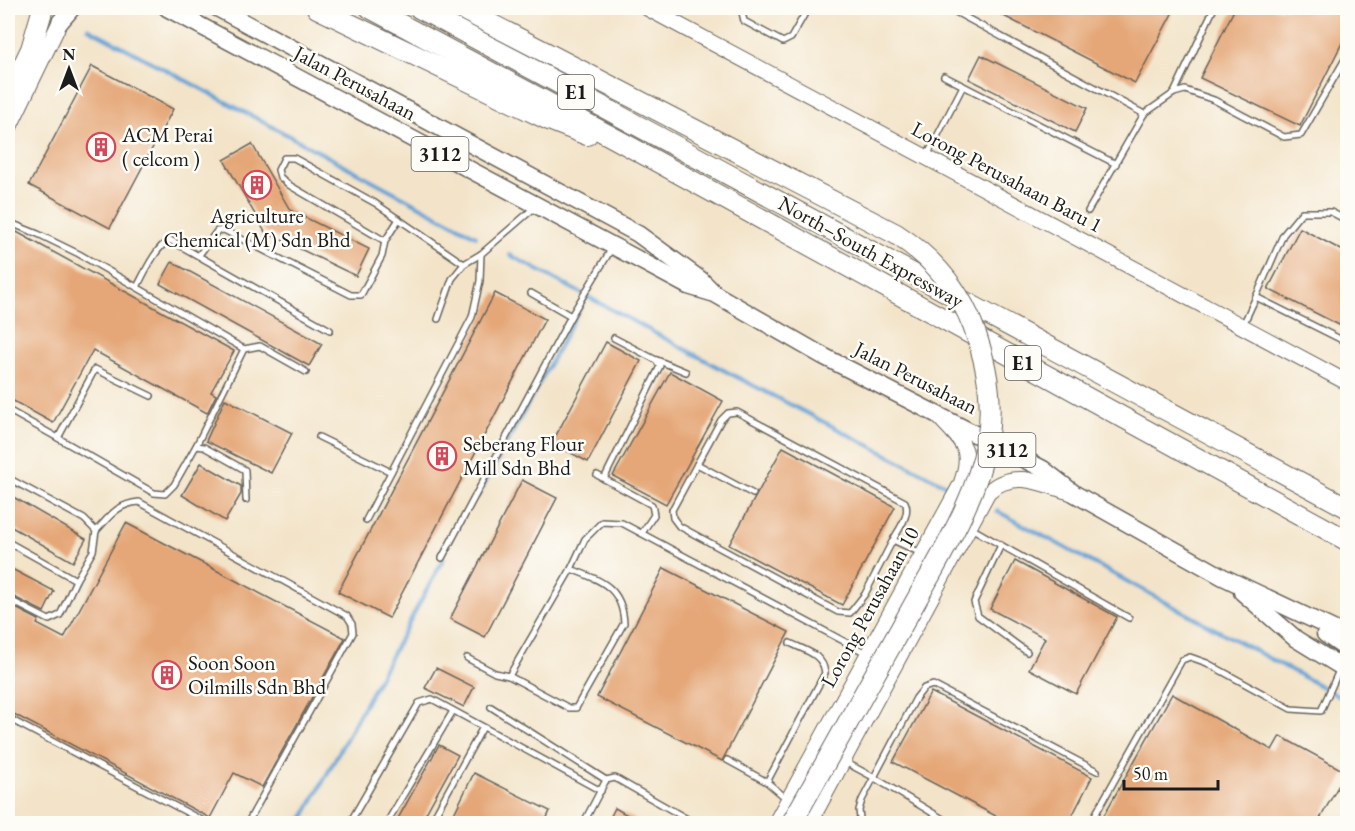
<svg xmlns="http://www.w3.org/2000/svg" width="1355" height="831" font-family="'EB Garamond',serif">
<rect width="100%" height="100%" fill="#fdfcf7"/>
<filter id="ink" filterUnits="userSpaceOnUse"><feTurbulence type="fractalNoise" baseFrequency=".0167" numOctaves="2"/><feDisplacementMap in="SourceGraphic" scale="12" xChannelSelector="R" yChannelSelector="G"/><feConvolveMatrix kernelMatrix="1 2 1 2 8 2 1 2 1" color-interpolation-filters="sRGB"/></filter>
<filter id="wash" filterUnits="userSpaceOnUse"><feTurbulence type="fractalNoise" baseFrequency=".008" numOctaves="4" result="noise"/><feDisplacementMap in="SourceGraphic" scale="24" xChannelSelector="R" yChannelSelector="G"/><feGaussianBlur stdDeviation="1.35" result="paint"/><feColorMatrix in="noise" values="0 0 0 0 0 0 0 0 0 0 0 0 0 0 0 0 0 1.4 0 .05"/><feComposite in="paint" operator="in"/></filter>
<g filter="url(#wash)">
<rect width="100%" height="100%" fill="#f3e4c9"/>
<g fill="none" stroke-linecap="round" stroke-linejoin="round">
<!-- stream -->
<g stroke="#62a0d4" stroke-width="4">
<polyline points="88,28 476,236"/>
<polyline points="510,255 731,374 948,486"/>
<polyline points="478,496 586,297"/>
<polyline points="997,511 1348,701"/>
<polyline points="300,824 444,558"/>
</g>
</g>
<g id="blocks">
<!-- building -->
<g fill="#e5a778">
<polygon points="988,8 1175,8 1135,83"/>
<polygon points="1235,8 1347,8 1347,33 1300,126 1200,78"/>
<polygon points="981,55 1087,108 1075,132 969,79"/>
<polygon points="92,66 173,109 110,228 29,185"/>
<polygon points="252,144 290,210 369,249 356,276 265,232 224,160"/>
<polygon points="1300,228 1347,253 1347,329 1268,289"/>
<polygon points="13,230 234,351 211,392 216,395 207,413 93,350 53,423 8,398 8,239"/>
<polygon points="172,262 322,344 309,366 160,284"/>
<polygon points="495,293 545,319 389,618 338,592"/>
<polygon points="606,342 641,361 588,462 552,443"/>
<polygon points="670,372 723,401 666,504 613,476"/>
<polygon points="225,399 292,433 271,473 206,441"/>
<polygon points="783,447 895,507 842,605 729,545"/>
<polygon points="201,463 241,486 241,494 225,521 182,495"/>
<polygon points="522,480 557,498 485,637 450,619"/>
<polygon points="8,494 86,539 73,562 8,525"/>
<polygon points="126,523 345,638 262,787 234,773 210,818 8,711 8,604 39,620 37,624 64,638"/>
<polygon points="1015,561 1117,617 1076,694 1029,669 1045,638 990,609"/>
<polygon points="8,567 54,591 44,612 8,594"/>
<polygon points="664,568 789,632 722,761 597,697"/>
<polygon points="436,668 474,687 464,707 425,688"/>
<polygon points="931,692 1092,777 1068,824 1011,824 893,762"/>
<polygon points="1172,694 1272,750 1280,736 1346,772 1317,824 1099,824"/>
<polygon points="439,745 458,755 420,824 395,824"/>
<polygon points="474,773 550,811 544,824 449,824"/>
<polygon points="615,808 643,824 607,824"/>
</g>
</g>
</g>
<g filter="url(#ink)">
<use href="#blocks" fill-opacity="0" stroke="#676259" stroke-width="1.5"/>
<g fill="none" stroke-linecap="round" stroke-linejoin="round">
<!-- lane casing -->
<g stroke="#676259" stroke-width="8">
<g id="lane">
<polyline points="741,8 744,21 783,42 791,38 808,8"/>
<polyline points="952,10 1144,114"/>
<polyline points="944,76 1116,164"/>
<polyline points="1174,93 1214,8"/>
<polyline points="927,156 963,86"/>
<polyline points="1088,211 1144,114 1174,93 1185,90 1214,100 1284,137 1301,135 1348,54"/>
<polyline points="8,228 13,224 38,234 79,254 244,349"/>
<polyline points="385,241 289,185 280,177 278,170 284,158 294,158 375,203 464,264 481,254 534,208"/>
<polyline points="199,255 217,231 224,230 351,295 361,295 382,256 385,241 399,219"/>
<path d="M 137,287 C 144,274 156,246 170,240 L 330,330"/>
<polyline points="531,293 571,316"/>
<polyline points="1256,297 1283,235 1302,212 1331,212 1348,221"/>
<polyline points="438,319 452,279 464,264"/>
<polyline points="1243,325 1256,297 1348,343"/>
<polyline points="657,360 686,372"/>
<polyline points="8,410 58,438 95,369 151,396"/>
<polyline points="319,437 391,472"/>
<polyline points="58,438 154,493 165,494 174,485 196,446 204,447 245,470 246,500"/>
<polyline points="196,446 244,349 260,346 306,372"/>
<polyline points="697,464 753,494"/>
<polyline points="597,475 652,505 654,515 642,533"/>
<polyline points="8,478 84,519 96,531 93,551 76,580 60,615 49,620 8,599"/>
<polyline points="604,479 660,366 656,360 614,338"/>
<polyline points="366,520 472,317 480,281 481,254"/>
<polyline points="971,528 1129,618"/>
<path d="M 96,531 C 110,516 117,504 139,502 L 347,616 L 352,624 L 353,633 L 247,824"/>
<path d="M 893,540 L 865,594 L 850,613 L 838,612 L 679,526 L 673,518 L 672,510 L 721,420 L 728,413 L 737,412 L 905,502 C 911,514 899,529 893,540 L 921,553"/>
<polyline points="8,542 76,580"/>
<polyline points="1001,545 974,602 978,616 1027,652"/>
<polyline points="442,558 571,316 612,248"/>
<polyline points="467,658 495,673 509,676 571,569"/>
<path d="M 509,676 L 569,708 L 576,708 L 624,623 C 622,587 602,581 571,569 L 585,539 L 602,522 L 622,523 L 866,653"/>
<polyline points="491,707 606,780"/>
<polyline points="8,718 209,824"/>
<polyline points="727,760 767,782 787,799"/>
<polyline points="845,762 873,777 951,824"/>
<path d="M 767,782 L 825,673 C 823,654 806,651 790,643"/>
<polyline points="816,816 829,824"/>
<polyline points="860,819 859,810 862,800 916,698 924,688 933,685 1097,771"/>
<polyline points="349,824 419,703 432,699 601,791"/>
<polyline points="386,824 453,711"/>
<polyline points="430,824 483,727"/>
<polyline points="583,824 606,780 615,778 696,824"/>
<polyline points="1090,824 1182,660 1190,657 1207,663 1291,709 1321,711 1340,668"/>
</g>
</g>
<!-- secondary casing -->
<g stroke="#676259" stroke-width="17">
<g id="secondary">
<polyline points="647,8 1348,383"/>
<polyline points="8,130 60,22"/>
<path d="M 775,824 L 961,484 C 974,448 962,442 939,417"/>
<path d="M 809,824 L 988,492 C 1013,468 1043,484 1072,493"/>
</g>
</g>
<!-- primary casing -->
<g stroke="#676259" stroke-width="19">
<g id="primary">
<polyline points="167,8 688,286 715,294 823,356 1043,469 1075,494 1223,577 1348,636"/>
<polyline points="217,8 638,234 701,280 714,293"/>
<polyline points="60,22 72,8"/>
<polyline points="1242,592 1296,639 1348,671"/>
<polyline points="1325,634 1348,650"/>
</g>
</g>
<!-- highway casing -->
<g stroke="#676259" stroke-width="22">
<g id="highway">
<polyline points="317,8 549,120 587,135"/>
<polyline points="370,8 614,138 1348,541"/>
<polyline points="419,8 1348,508"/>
<polyline points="8,97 31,49 43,8"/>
</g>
</g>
<!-- lane -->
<use href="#lane" stroke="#fff" stroke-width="5"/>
<!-- secondary -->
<use href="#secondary" stroke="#fff" stroke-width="15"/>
<!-- primary -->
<use href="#primary" stroke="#fff" stroke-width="16"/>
<!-- highway -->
<use href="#highway" stroke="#fff" stroke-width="20"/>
<!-- highway-bridge casing -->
<g stroke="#676259" stroke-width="22" stroke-linecap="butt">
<path id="highway-bridge" d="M 460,8 L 896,234 C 930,256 958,287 973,326 C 987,363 994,402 987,441 C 978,489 954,533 931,574 C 915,602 900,630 884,658 C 853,713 823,768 791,824"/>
</g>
<!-- highway-bridge -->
<use href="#highway-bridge" stroke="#fff" stroke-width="20"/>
</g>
</g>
<!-- icons -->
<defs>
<g id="building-ring" transform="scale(1.5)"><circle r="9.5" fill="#fdfcf7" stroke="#d1495b" stroke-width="1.5"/><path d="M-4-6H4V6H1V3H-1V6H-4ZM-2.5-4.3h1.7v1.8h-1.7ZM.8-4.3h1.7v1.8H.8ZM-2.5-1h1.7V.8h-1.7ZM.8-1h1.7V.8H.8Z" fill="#d1495b"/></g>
</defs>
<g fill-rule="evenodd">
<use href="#building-ring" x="101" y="147"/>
<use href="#building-ring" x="257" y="185"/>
<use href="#building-ring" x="442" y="456"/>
<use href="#building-ring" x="167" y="675"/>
</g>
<g text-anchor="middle" stroke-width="5" stroke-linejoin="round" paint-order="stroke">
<!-- shield labels -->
<g fill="#fdfcf7" stroke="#605f5e" stroke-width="1.5">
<rect x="558" y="75" width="36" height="34" rx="4.5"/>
<rect x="411.5" y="137" width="57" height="34" rx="4.5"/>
<rect x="1005" y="346" width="36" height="34" rx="4.5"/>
<rect x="978.5" y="433" width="57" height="34" rx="4.5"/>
</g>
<g font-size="20" font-weight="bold" fill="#1c1c1c">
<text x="576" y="99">E1</text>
<text x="440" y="161">3112</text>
<text x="1023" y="370">E1</text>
<text x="1007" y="457">3112</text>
</g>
<!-- street labels -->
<g font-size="21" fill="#1c1c1c" stroke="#fdfcf7">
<text transform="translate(355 83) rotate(28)" y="7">Jalan Perusahaan</text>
<text transform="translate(1007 177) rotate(28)" y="7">Lorong Perusahaan Baru 1</text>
<text transform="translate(871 252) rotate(29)" y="7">North–South Expressway</text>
<text transform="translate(916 378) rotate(27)" y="7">Jalan Perusahaan</text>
<text transform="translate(870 607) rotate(-61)" y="7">Lorong Perusahaan 10</text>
</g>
<!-- poi labels -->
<g font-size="21" fill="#1c1c1c" stroke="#fdfcf7" text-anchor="start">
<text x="122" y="142">ACM Perai<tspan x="122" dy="24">( celcom )</tspan></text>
<text x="257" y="223" text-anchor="middle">Agriculture<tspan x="257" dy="24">Chemical (M) Sdn Bhd</tspan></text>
<text x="463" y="451">Seberang Flour<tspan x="463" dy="24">Mill Sdn Bhd</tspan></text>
<text x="188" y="670">Soon Soon<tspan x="188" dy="24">Oilmills Sdn Bhd</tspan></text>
</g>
</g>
<!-- margin -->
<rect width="1355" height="831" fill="none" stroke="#fdfcf7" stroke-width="30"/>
<!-- north arrow -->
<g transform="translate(69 69)" stroke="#fdfcf7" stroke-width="4.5" paint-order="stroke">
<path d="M0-4.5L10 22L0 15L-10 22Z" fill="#1c1c1c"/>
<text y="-9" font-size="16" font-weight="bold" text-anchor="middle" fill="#1c1c1c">N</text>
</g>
<!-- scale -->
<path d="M1124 780v9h94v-9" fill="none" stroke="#1c1c1c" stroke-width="3"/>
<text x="1133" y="780" font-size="18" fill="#1c1c1c" stroke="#fdfcf7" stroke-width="4.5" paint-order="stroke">50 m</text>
</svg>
